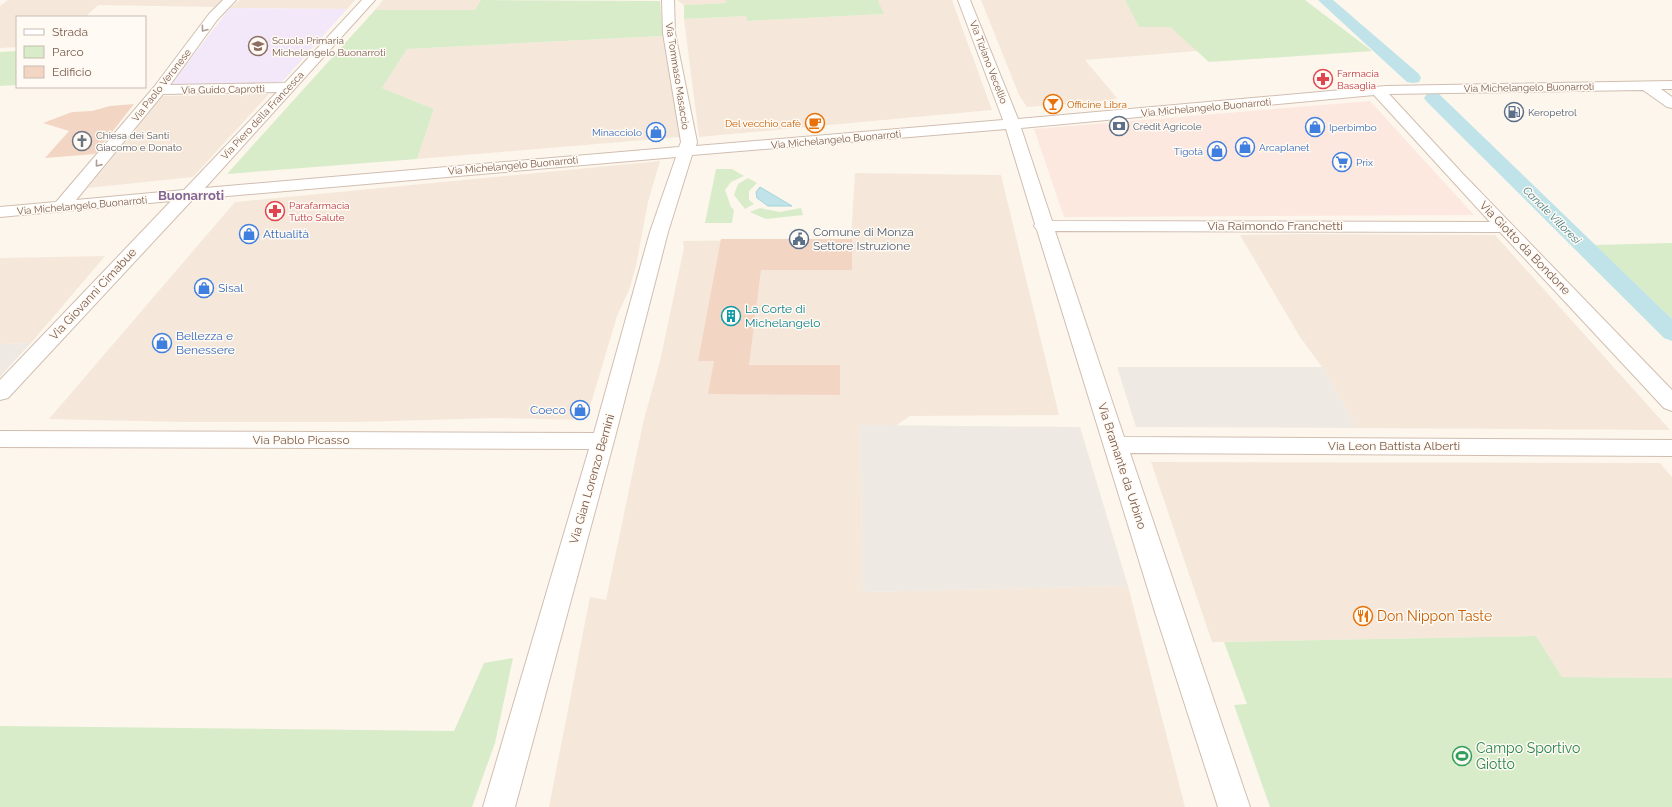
<svg xmlns="http://www.w3.org/2000/svg" width="1672" height="807" font-family="Raleway,sans-serif">
<rect width="100%" height="100%" fill="#fdf6ec"/>
<!-- residential -->
<g fill="#f5e8da">
<polygon points="8,0 223,0 215,7 98,5 85,17 17,17 17,47 0,48 0,6"/>
<polygon points="240,0 355,0 347,9 230,8"/>
<polygon points="383,0 481,0 476,10 375,10"/>
<polygon points="677,0 726,0 727,3 684,5"/>
<polygon points="878,0 952,0 992,110 699,137 684,19 746,16 747,21 883,14"/>
<polygon points="981,0 1125,0 1139,27 1170,27 1197,51 1085,60 1117,98 1112,100 1027,107 1019,95"/>
<polygon points="663,36 680,137 417,159 434,109 382,88 407,49"/>
<polygon points="269,94 193,177 88,188 163,96"/>
<polygon points="660,161 648,202 636,266 629,290 617,316 586,420 496,418 355,422 185,422 49,419 235,202"/>
<polygon points="855,173 1001,175 1059,415 910,416 895,426 860,425 863,592 1128,586 1185,807 549,807 590,597 606,600 643,423 660,361 684,248 683,241 851,239"/>
<polygon points="1298,234 1495,235 1670,430 1357,428 1322,367 1300,337 1240,235"/>
<polygon points="105,256 31,343 0,344 0,258"/>
<polygon points="1151,462 1660,463 1672,477 1672,678 1562,677 1536,636 1212,642"/>
</g>
<!-- commercial -->
<polygon fill="#fde8e0" points="1370,101 1474,215 1064,217 1034,129"/>
<!-- industrial -->
<g fill="#efe9e4">
<polygon points="31,343 15,360 0,377 0,344"/>
<polygon points="1117,367 1322,367 1357,428 1136,427"/>
<polygon points="860,425 1080,427 1128,586 863,592"/>
</g>
<!-- education -->
<polygon fill="#f3e8fa" points="230,8 347,9 282,82 170,85"/>
<!-- green -->
<g fill="#d8ecc9">
<polygon points="481,0 660,1 663,36 407,49 382,88 434,109 417,159 227,174 375,10 475,10"/>
<polygon points="726,0 878,0 884,14 747,21 746,16 684,19 684,5 726,3"/>
<polygon points="1125,0 1305,0 1372,51 1209,62 1170,27 1139,27"/>
<polygon points="17,51 17,85 0,86 0,52"/>
<polygon points="716,169 732,169 744,176 731,182 725,190 731,207 734,210 732,223 705,223"/>
<polygon points="748,178 757,183 749,191 749,200 754,204 745,209 734,195 738,184"/>
<polygon points="760,208 780,212 801,208 803,215 766,219 750,212"/>
<polygon points="1672,243 1672,319 1595,245"/>
<polygon points="1536,636 1562,677 1672,678 1672,807 1270,807 1234,705 1247,704 1224,642"/>
<polygon points="513,658 495,743 472,807 0,807 0,726 454,731 484,663"/>
</g>
<!-- water -->
<polygon fill="#bfe3e8" stroke="#a5d3da" points="760,187 792,206 768,206 757,198 756,192"/>
<g fill="none" stroke-linecap="round" stroke-linejoin="round">
<!-- canal -->
<g fill="#bfe3e8" fill-rule="evenodd">
<polygon points="1318,0 1333,0 1419,74 1421,78 1419,82 1413,83 1407,82"/>
<polygon points="1433,93 1439,94 1672,319 1672,341 1664,338 1427,102 1424,98 1427,94"/>
</g>
</g>
<!-- building -->
<g fill="#f3d5c3">
<polygon points="134,104 95,154 45,158 69,131 43,123 72,112 92,111 110,106"/>
<polygon points="721,239 852,239 852,270 761,270 749,365 840,365 840,395 708,394 714,361 698,361"/>
</g>
<g fill="none" stroke-linecap="round" stroke-linejoin="round">
<!-- minor casing -->
<g stroke="#d1beb0" stroke-width="2">
<path id="minor" d="M 223,0 L 236,0 L 217,20 L 170,85 L 285,83 L 362,0 L 375,0 L 205,188 L 679,147 L 681,142 L 663,33 L 662,0 L 674,0 L 675,33 L 697,142 L 696,146 L 1003,120 L 958,0 L 970,0 L 1018,119 L 1386,86 L 1672,81 L 1672,89 L 1661,89 L 1672,97 L 1672,108 L 1667,107 L 1643,90 L 1389,94 L 1463,174 L 1672,390 L 1672,411 L 1664,408 L 1500,232 L 1055,231 L 1124,437 L 1672,440 L 1672,456 L 1130,453 L 1250,807 L 1218,807 L 1154,609 L 1037,230 L 1034,226 L 1035,224 L 1006,129 L 692,155 L 668,232 L 614,441 L 515,807 L 483,807 L 589,449 L 0,447 L 0,431 L 594,433 L 650,232 L 676,157 L 193,199 L 8,398 L 0,400 L 0,380 L 171,201 L 0,217 L 0,207 L 56,202 L 154,87 L 209,14 ZM 277,92 L 184,190 L 76,200 L 163,94 ZM 1374,95 L 1490,222 L 1052,221 L 1021,128 Z"/>
</g>
<!-- minor -->
<use href="#minor" fill="#fff" fill-rule="evenodd"/>
</g>
<!-- one-way arrows -->
<defs><path id="oneway-chevron" d="M-2-3.5L2.5 0L-2 3.5" fill="none" stroke-width="1.6" stroke-linecap="round" stroke-linejoin="round"/></defs>
<g stroke="#af9d94">
<use href="#oneway-chevron" transform="translate(204 29) rotate(127)"/>
<use href="#oneway-chevron" transform="translate(98 164) rotate(129)"/>
</g>
<!-- icons -->
<defs>
<g id="school-ring" transform="scale(1)"><circle r="9.5" fill="#fffaf3" stroke="#8d6e63" stroke-width="1.5"/><path d="M0-5L7-2L0 1L-7-2ZM-4 1L0 2.5L4 1V4Q0 6-4 4Z" fill="#8d6e63"/></g>
<g id="pharmacy-ring" transform="scale(1)"><circle r="9.5" fill="#fffaf3" stroke="#e0444e" stroke-width="1.5"/><path d="M-2-6h4v4h4v4h-4v4h-4v-4h-4v-4h4Z" fill="#e0444e"/></g>
<g id="bar-ring" transform="scale(1)"><circle r="9.5" fill="#fffaf3" stroke="#e8710a" stroke-width="1.5"/><path d="M-6-5H6L.8 .8V4.5H3.5V6h-7V4.5H-.8V.8Z" fill="#e8710a"/></g>
<g id="fuel-ring" transform="scale(1)"><circle r="9.5" fill="#fffaf3" stroke="#5c6f8a" stroke-width="1.5"/><path d="M-5.5-6h7V0h2V4h1.3V-2.5L3-4.5l.8-.8L6-3V5H2.5V1h-1V6h-7ZM-4.2-4.7v3.2H.2V-4.7Z" fill="#5c6f8a"/></g>
<g id="cafe-ring" transform="scale(1)"><circle r="9.5" fill="#fffaf3" stroke="#e8710a" stroke-width="1.5"/><path d="M-5.5-4.5H6V0H3Q3 3.5 0 3.5H-2.5Q-5.5 3.5-5.5 0ZM3-3.2v2h1.7v-2ZM-6 4.5H4V6H-6Z" fill="#e8710a"/></g>
<g id="bank-ring" transform="scale(1)"><circle r="9.5" fill="#fffaf3" stroke="#5c6f8a" stroke-width="1.5"/><path d="M-6-4H6V4H-6ZM0-2.3a2.3 2.3 0 1 0 0 4.6a2.3 2.3 0 1 0 0-4.6Z" fill="#5c6f8a"/></g>
<g id="shop-ring" transform="scale(1)"><circle r="9.5" fill="#fffaf3" stroke="#3f7fe0" stroke-width="1.5"/><path d="M-5-2.5h2.3a2.7 3.5 0 0 1 5.4 0H5L5.5 6h-11ZM-1.5-2.5h3a1.5 2.3 0 0 0-3 0Z" fill="#3f7fe0"/></g>
<g id="church-ring" transform="scale(1)"><circle r="9.5" fill="#fffaf3" stroke="#6b7280" stroke-width="1.5"/><path d="M-1.2-6h2.4v3.5h3.3v2.4h-3.3V6h-2.4V-.1h-3.3v-2.4h3.3Z" fill="#6b7280"/></g>
<g id="supermarket-ring" transform="scale(1)"><circle r="9.5" fill="#fffaf3" stroke="#3f7fe0" stroke-width="1.5"/><path d="M-6-5.5h2.5l.6 2H6L4.5 2H-2.5L-4.4-4H-6ZM-1.5 3.2a1.3 1.3 0 1 0 .1 0ZM3 3.2a1.3 1.3 0 1 0 .1 0Z" fill="#3f7fe0"/></g>
<g id="civic-ring" transform="scale(1)"><circle r="9.5" fill="#fffaf3" stroke="#5c6f8a" stroke-width="1.5"/><path d="M-.6-6.5H3V-4.5H.6V-3L4-1V1h2V6H-6V1h2V-1L-.6-3ZM-1.2 2.5V6h2.4V2.5Z" fill="#5c6f8a"/></g>
<g id="building-ring" transform="scale(1)"><circle r="9.5" fill="#fffaf3" stroke="#0f9aa8" stroke-width="1.5"/><path d="M-4-6H4V6H1V3H-1V6H-4ZM-2.5-4.3h1.7v1.8h-1.7ZM.8-4.3h1.7v1.8H.8ZM-2.5-1h1.7V.8h-1.7ZM.8-1h1.7V.8H.8Z" fill="#0f9aa8"/></g>
<g id="restaurant-ring" transform="scale(1)"><circle r="9.5" fill="#fffaf3" stroke="#e8710a" stroke-width="1.5"/><path d="M-5-6h1v4h1v-4h1v4h1v-4h1v5L-1.5 .5V6h-2V.5L-5-1ZM5-6V6H3V1.5H1.5Q1.5-4 5-6Z" fill="#e8710a"/></g>
<g id="stadium-ring" transform="scale(1)"><circle r="9.5" fill="#fffaf3" stroke="#2e9e5b" stroke-width="1.5"/><path d="M0-5a6.5 5 0 1 0 0 10a6.5 5 0 1 0 0-10ZM-3.5-1.8h7v3.6h-7Z" fill="#2e9e5b"/></g>
</defs>
<g fill-rule="evenodd">
<use href="#school-ring" x="258" y="46"/>
<use href="#pharmacy-ring" x="1323" y="79"/>
<use href="#bar-ring" x="1053" y="104"/>
<use href="#fuel-ring" x="1514" y="112"/>
<use href="#cafe-ring" x="815" y="123"/>
<use href="#bank-ring" x="1119" y="126"/>
<use href="#shop-ring" x="1315" y="127"/>
<use href="#shop-ring" x="656" y="132"/>
<use href="#church-ring" x="82" y="141"/>
<use href="#shop-ring" x="1245" y="147"/>
<use href="#shop-ring" x="1217" y="151"/>
<use href="#supermarket-ring" x="1342" y="162"/>
<use href="#pharmacy-ring" x="275" y="211"/>
<use href="#shop-ring" x="249" y="234"/>
<use href="#civic-ring" x="799" y="239"/>
<use href="#shop-ring" x="204" y="288"/>
<use href="#building-ring" x="731" y="316"/>
<use href="#shop-ring" x="162" y="343"/>
<use href="#shop-ring" x="580" y="410"/>
<use href="#restaurant-ring" x="1363" y="616"/>
<use href="#stadium-ring" x="1462" y="756"/>
</g>
<g text-anchor="middle" stroke-width="3" stroke-linejoin="round" paint-order="stroke">
<!-- far-education labels -->
<g font-size="10" fill="#785e54" stroke="#fffaf3" text-anchor="start">
<text x="272" y="44">Scuola Primaria<tspan x="272" dy="12">Michelangelo Buonarroti</tspan></text>
</g>
<!-- far-street labels -->
<g font-size="10" fill="#7a5c4d" stroke="#fffaf3">
<text transform="translate(989 62) rotate(69)" y="4">Via Tiziano Vecellio</text>
<text transform="translate(678 76) rotate(81)" y="4">Via Tommaso Masaccio</text>
<text transform="translate(161 85) rotate(-52)" y="4">Via Paolo Veronese</text>
<text transform="translate(1529 87) rotate(-1)" y="4">Via Michelangelo Buonarroti</text>
<text transform="translate(223 89) rotate(-1)" y="4">Via Guido Caprotti</text>
<text transform="translate(1206 107) rotate(-5)" y="4">Via Michelangelo Buonarroti</text>
<text transform="translate(262 115) rotate(-47)" y="4">Via Piero della Francesca</text>
<text transform="translate(836 139) rotate(-5)" y="4">Via Michelangelo Buonarroti</text>
<text transform="translate(513 165) rotate(-5)" y="4">Via Michelangelo Buonarroti</text>
<text transform="translate(82 205) rotate(-5)" y="4">Via Michelangelo Buonarroti</text>
</g>
<!-- far-health labels -->
<g font-size="10" fill="#be3a42" stroke="#fffaf3" text-anchor="start">
<text x="1337" y="77">Farmacia<tspan x="1337" dy="12">Basaglia</tspan></text>
<text x="289" y="209">Parafarmacia<tspan x="289" dy="12">Tutto Salute</tspan></text>
</g>
<!-- far-food labels -->
<g font-size="10" fill="#c56008" stroke="#fffaf3" text-anchor="start">
<text x="1067" y="108">Officine Libra</text>
<text x="801" y="127" text-anchor="end">Del vecchio cafè</text>
</g>
<!-- far-service labels -->
<g font-size="10" fill="#4e5e75" stroke="#fffaf3" text-anchor="start">
<text x="1528" y="116">Keropetrol</text>
<text x="1133" y="130">Crédit Agricole</text>
</g>
<!-- far-shop labels -->
<g font-size="10" fill="#366cbe" stroke="#fffaf3" text-anchor="start">
<text x="1329" y="131">Iperbimbo</text>
<text x="642" y="136" text-anchor="end">Minacciolo</text>
<text x="1259" y="151">Arcaplanet</text>
<text x="1203" y="155" text-anchor="end">Tigotà</text>
<text x="1356" y="166">Prix</text>
</g>
<!-- far-worship labels -->
<g font-size="10" fill="#5b616d" stroke="#fffaf3" text-anchor="start">
<text x="96" y="139">Chiesa dei Santi<tspan x="96" dy="12">Giacomo e Donato</tspan></text>
</g>
<!-- far-water labels -->
<g font-size="11" font-style="italic" fill="#437c86" stroke="#fffaf3">
<text transform="translate(1552 215) rotate(45)" y="4">Canale Villoresi</text>
</g>
<!-- street labels -->
<g font-size="12" fill="#7a5c4d" stroke="#fffaf3">
<text x="1275" y="230">Via Raimondo Franchetti</text>
<text transform="translate(1525 248) rotate(46)" y="4">Via Giotto da Bondone</text>
<text transform="translate(93 294) rotate(-47)" y="4">Via Giovanni Cimabue</text>
<text x="301" y="444">Via Pablo Picasso</text>
<text x="1394" y="450">Via Leon Battista Alberti</text>
<text transform="translate(1122 466) rotate(72)" y="4">Via Bramante da Urbino</text>
<text transform="translate(592 479) rotate(-74)" y="4">Via Gian Lorenzo Bernini</text>
</g>
<!-- service labels -->
<g font-size="12" fill="#4e5e75" stroke="#fffaf3" text-anchor="start">
<text x="813" y="236">Comune di Monza<tspan x="813" dy="14">Settore Istruzione</tspan></text>
</g>
<!-- shop labels -->
<g font-size="12" fill="#366cbe" stroke="#fffaf3" text-anchor="start">
<text x="263" y="238">Attualità</text>
<text x="218" y="292">Sisal</text>
<text x="176" y="340">Bellezza e<tspan x="176" dy="14">Benessere</tspan></text>
<text x="566" y="414" text-anchor="end">Coeco</text>
</g>
<!-- culture labels -->
<g font-size="12" fill="#0d838f" stroke="#fffaf3" text-anchor="start">
<text x="745" y="313">La Corte di<tspan x="745" dy="14">Michelangelo</tspan></text>
</g>
<!-- far-district labels -->
<g font-size="13" font-weight="bold" fill="#846695" stroke="#fffaf3">
<text x="191" y="200">Buonarroti</text>
</g>
<!-- near-food labels -->
<g font-size="14" fill="#c56008" stroke="#fffaf3" text-anchor="start">
<text x="1377" y="621">Don Nippon Taste</text>
</g>
<!-- near-leisure labels -->
<g font-size="14" fill="#27864d" stroke="#fffaf3" text-anchor="start">
<text x="1476" y="753">Campo Sportivo<tspan x="1476" dy="16">Giotto</tspan></text>
</g>
</g>
<!-- legend -->
<rect x="16" y="16" width="130" height="72" fill="#fffaf3" stroke="#cabbb1"/>
<rect x="24" y="29" width="20" height="6" fill="#ffffff" stroke="#cabbb1"/>
<text x="52" y="36" font-size="12" fill="#7a5c4d">Strada</text>
<rect x="24" y="46" width="20" height="12" fill="#d8ecc9" stroke="#cabbb1"/>
<text x="52" y="56" font-size="12" fill="#7a5c4d">Parco</text>
<rect x="24" y="66" width="20" height="12" fill="#f3d5c3" stroke="#cabbb1"/>
<text x="52" y="76" font-size="12" fill="#7a5c4d">Edificio</text>
</svg>
